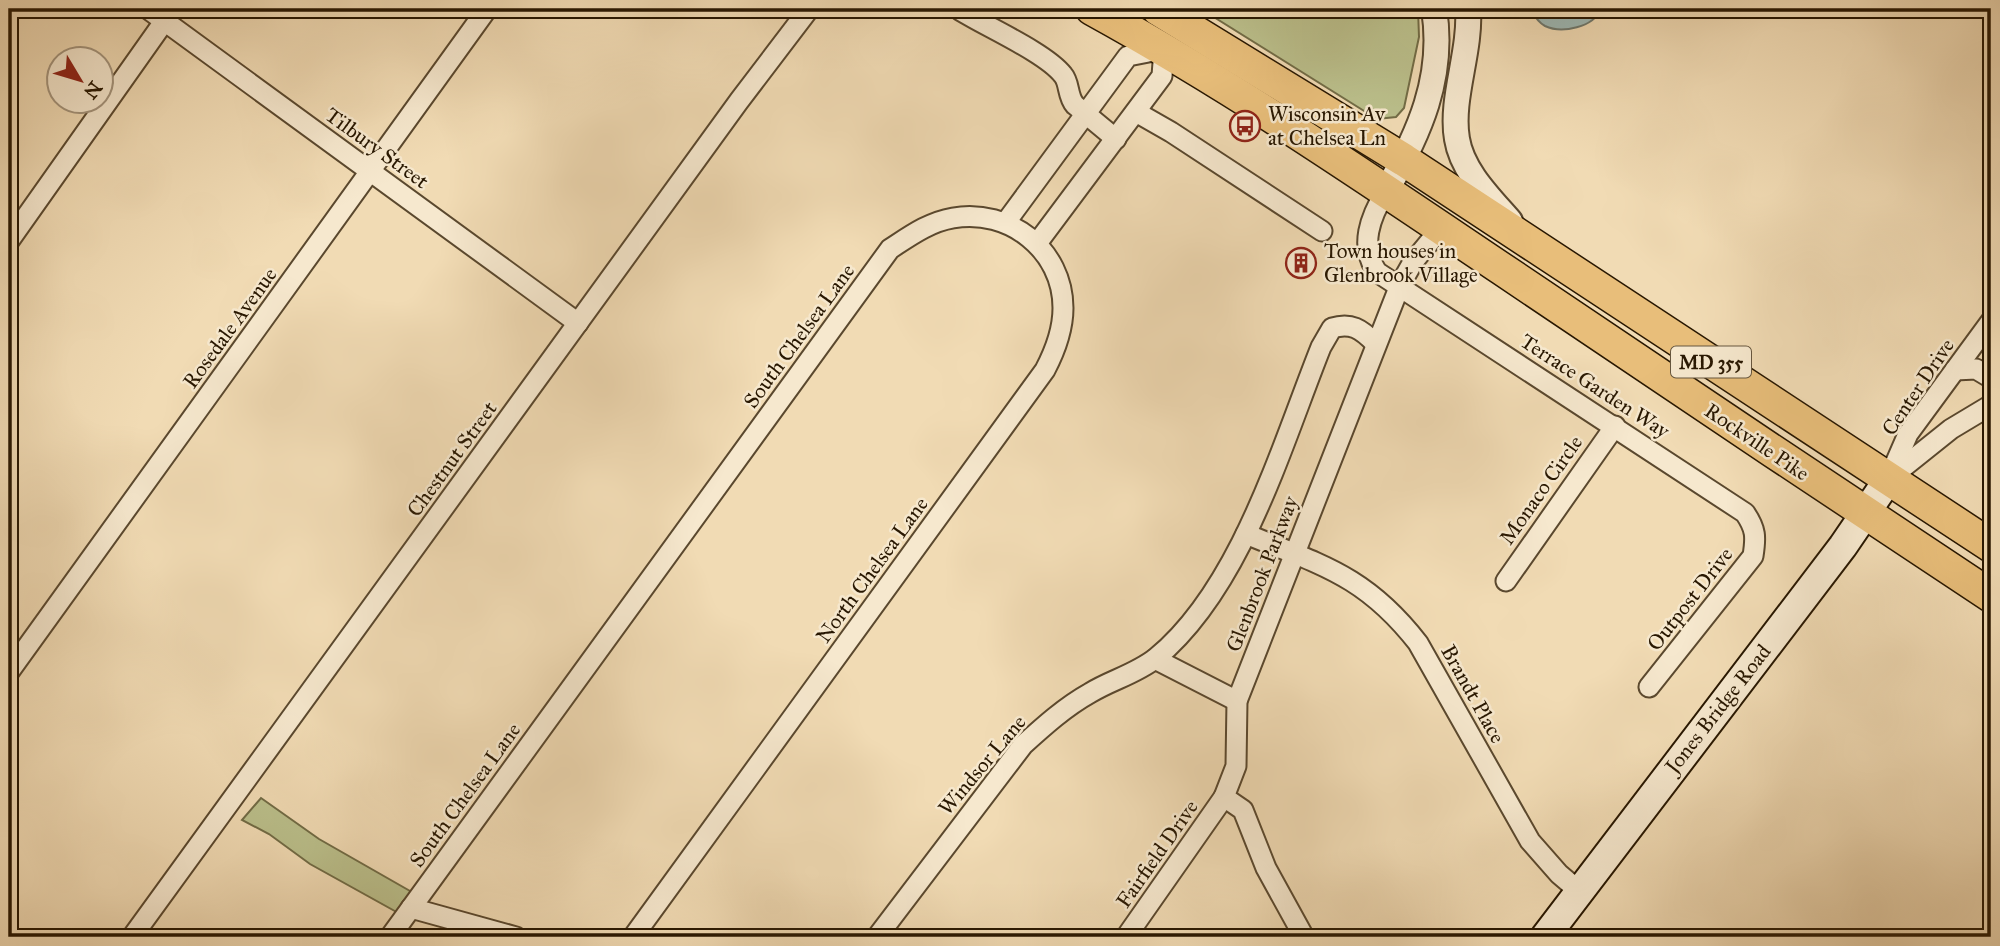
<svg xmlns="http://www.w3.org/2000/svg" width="2000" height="946" font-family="'IM FELL Great Primer',serif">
<rect width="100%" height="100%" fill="#f1dbb4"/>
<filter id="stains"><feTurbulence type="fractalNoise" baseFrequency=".00286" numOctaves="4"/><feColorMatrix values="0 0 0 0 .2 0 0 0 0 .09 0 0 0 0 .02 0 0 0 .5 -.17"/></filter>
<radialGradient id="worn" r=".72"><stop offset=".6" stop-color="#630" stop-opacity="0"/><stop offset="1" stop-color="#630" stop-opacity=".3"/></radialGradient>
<!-- green -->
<g fill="#bbc08c" stroke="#726c46" stroke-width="2">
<polygon points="1201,9 1418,9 1419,37 1404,108 1396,117 1377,119"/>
<polygon points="261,798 319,839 417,895 402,915 310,864 269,834 242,820"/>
</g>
<!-- water -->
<path fill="#9db9b6" stroke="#6e786e" stroke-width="2" d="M 1530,9 L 1601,9 C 1594,27 1562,34 1545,26 C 1539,23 1533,14 1530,9 Z"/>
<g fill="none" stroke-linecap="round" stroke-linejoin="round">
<!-- minor casing -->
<g stroke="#5a482e" stroke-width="23">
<g id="minor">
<polyline points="148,9 578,323"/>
<path d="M 961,11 C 987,27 1046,53 1063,75 C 1070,83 1067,96 1075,105 L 1116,139"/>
<polyline points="1136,112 1171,132 1322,231"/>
<path d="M 1386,191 C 1370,217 1359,246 1377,272 L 1745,513 C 1756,529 1756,537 1753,556 L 1649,687"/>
<polyline points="1006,222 1128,56 1164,49 1162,76 1038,242"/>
<polyline points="9,241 173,9"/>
<polyline points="1955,370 1976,369 1991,378"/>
<polyline points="1891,477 1951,429 1991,405"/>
<polyline points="1888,480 1908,434 1991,321"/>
<path d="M 1246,534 C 1321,565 1365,575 1418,643 L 1530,841 L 1559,874 L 1579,891"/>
<polyline points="1506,581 1615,426"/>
<polyline points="1155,659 1237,701"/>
<polyline points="9,672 487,9"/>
<polyline points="411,908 516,937"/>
<polyline points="132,937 739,101 809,9"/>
<path d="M 390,937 L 890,249 C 910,236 929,222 953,218 C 1009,208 1063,250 1063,308 C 1063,330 1055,351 1045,370 L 633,937"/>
<path d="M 877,937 L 1023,745 C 1044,726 1065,707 1090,693 C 1111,680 1136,674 1156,658 C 1241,588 1281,447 1321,347 L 1332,328 C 1351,322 1361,329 1375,343"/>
<polyline points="1126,937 1224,797"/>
<polyline points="1304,937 1266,868 1243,810 1224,797 1236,766 1237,701 1400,285 1413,262 1441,228"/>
</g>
</g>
<!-- tertiary casing -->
<g stroke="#5a482e" stroke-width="28">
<g id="tertiary">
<path d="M 1468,9 C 1471,52 1450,99 1457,139 C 1462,171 1490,198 1510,221"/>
<path d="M 1386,191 C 1419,134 1445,77 1434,9"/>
</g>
</g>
<!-- secondary casing -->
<g stroke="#281701" stroke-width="32">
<polyline id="secondary" points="1545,937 1843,546 1888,480"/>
</g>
<!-- primary casing -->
<g stroke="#281701" stroke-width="35">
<g id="primary">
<path d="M 1092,9 C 1234,87 1368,179 1502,269 C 1665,379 1827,488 1991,596"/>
<polyline points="1158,9 1404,160 1991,546"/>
</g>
</g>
<!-- minor -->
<use href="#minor" stroke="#f6e8ce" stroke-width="19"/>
<!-- tertiary -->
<use href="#tertiary" stroke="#f6e8ce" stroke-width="24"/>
<!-- secondary -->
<use href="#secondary" stroke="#f6e8ce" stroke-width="28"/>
<!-- primary -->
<use href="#primary" stroke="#e8be7a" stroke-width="32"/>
</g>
<!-- icons -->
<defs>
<g id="bus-ring" transform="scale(1.575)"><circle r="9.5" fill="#f6e8ce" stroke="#8f2418" stroke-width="1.5"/><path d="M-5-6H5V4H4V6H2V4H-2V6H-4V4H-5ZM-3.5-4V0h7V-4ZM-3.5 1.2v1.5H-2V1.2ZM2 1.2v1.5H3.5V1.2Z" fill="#8f2418"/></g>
<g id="building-ring" transform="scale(1.575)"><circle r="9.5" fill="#f6e8ce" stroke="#8f2418" stroke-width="1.5"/><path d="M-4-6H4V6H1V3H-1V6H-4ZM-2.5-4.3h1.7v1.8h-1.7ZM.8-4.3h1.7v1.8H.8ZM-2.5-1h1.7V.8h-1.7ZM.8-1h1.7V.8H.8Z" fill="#8f2418"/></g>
</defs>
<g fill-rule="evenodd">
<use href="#bus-ring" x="1245" y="126"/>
<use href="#building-ring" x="1301" y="263"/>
</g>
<g text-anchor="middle" stroke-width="5" stroke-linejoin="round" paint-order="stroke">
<!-- shield labels -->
<rect fill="#f6e8ce" stroke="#66563e" stroke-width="2" x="1671" y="346.5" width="80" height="31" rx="5"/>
<g font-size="19" font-weight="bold" fill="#281701">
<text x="1711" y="369">MD 355</text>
</g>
<!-- poi labels -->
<g font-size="21" fill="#281701" stroke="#f6e8ce" text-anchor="start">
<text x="1268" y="121">Wisconsin Av<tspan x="1268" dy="24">at Chelsea Ln</tspan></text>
<text x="1324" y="258">Town houses in<tspan x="1324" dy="24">Glenbrook Village</tspan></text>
</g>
<!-- street labels -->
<g font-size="21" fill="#281701" stroke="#f6e8ce">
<text transform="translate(377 148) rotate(36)" y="7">Tilbury Street</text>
<text transform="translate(230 328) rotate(-54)" y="7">Rosedale Avenue</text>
<text transform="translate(799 336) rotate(-54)" y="7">South Chelsea Lane</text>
<text transform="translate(1595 386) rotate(33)" y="7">Terrace Garden Way</text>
<text transform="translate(1918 387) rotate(-56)" y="7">Center Drive</text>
<text transform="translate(1757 442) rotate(34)" y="7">Rockville Pike</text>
<text transform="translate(452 459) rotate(-54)" y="7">Chestnut Street</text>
<text transform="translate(1541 490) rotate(-55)" y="7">Monaco Circle</text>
<text transform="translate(872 570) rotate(-54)" y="7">North Chelsea Lane</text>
<text transform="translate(1262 574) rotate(-69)" y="7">Glenbrook Parkway</text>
<text transform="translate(1690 599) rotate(-52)" y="7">Outpost Drive</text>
<text transform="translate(1473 694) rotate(61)" y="7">Brandt Place</text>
<text transform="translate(1718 709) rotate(-52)" y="7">Jones Bridge Road</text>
<text transform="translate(982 765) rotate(-50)" y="7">Windsor Lane</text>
<text transform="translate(465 795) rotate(-54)" y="7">South Chelsea Lane</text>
<text transform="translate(1157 854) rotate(-55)" y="7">Fairfield Drive</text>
</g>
</g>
<!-- margin -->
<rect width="2000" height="946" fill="none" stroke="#f1dbb4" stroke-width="35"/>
<rect x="10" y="10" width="1979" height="925" fill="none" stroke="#281701" stroke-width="3.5"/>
<rect x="18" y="18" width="1965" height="911" fill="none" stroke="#281701" stroke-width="2"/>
<!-- north arrow -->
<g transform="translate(80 80) rotate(128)"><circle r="33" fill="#f6e8ce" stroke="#a4947c" stroke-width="2"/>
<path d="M0-5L12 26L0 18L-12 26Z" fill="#8f2418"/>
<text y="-10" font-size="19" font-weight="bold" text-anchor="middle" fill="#281701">N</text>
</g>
<rect width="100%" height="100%" filter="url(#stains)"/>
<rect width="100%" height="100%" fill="url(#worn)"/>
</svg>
